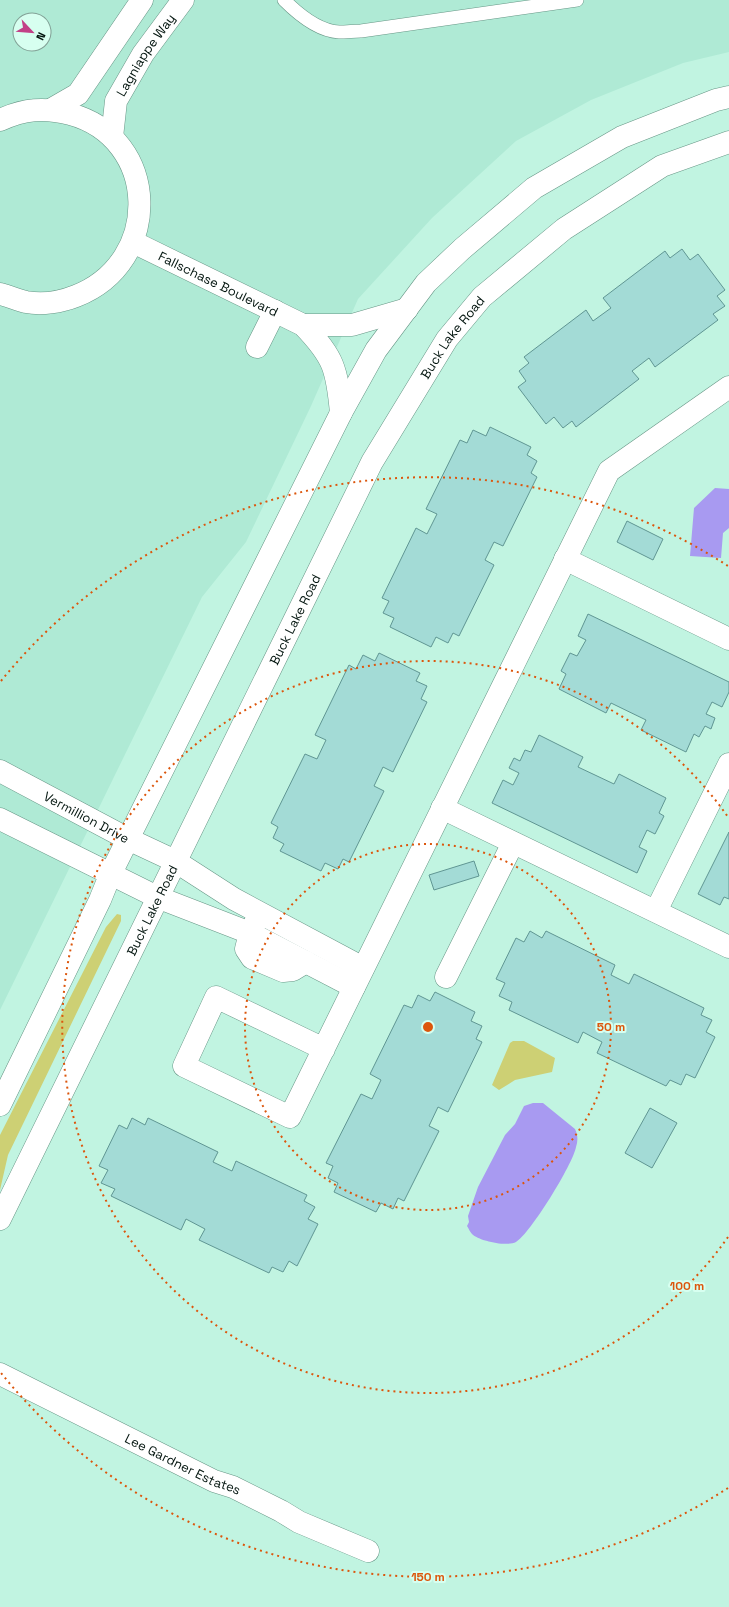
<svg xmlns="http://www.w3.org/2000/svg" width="729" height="1607" font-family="'Space Grotesk',sans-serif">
<rect width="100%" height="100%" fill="#c1f4e1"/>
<!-- built -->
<path fill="#afead5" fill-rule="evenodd" d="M 0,0 L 729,0 L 729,52 L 683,63 L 591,100 L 516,141 L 432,218 L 358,299 L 311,406 L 246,542 L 202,597 L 0,1010 ZM 20,20 L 44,20 L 44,44 L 20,44 Z"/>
<!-- green -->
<g fill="#cdd074">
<polygon points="117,914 121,915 121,921 8,1155 0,1190 0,1135 106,927"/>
<polygon points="513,1041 524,1041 555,1058 552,1072 515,1080 499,1090 492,1085 510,1043"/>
</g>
<!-- water -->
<g fill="#a89af1">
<polygon points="715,488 729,489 729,528 723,533 721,558 690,556 694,508"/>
<path d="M 533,1103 L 543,1103 L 575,1129 C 578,1135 578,1141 576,1147 C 573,1164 530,1234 516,1242 C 507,1247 479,1241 472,1234 C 470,1232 469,1229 467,1226 L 469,1222 L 468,1216 L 478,1187 L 505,1135 L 515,1124 L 524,1106 Z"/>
</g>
<!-- building -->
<g fill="#a3dbd6" stroke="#609693">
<polygon points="682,249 690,260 698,254 725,290 717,296 725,306 713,314 718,320 655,367 649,358 632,371 639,379 576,427 572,421 563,428 554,417 546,424 518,387 526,381 519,371 529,363 524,357 586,310 593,321 611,308 603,298 665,251 670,258"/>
<polygon points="490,427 531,447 527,455 537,461 531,473 537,477 503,546 494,542 485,560 494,565 459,636 453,633 448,643 436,637 431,647 390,627 394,618 383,613 389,601 382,598 416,528 427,534 437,514 426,509 460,440 467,443 473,430 486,436"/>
<polygon points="627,521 663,539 653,560 617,542"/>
<polygon points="588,614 729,682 729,692 722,707 712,702 706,714 715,718 711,729 705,726 699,737 694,734 686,752 641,730 646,720 611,703 606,713 559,689 566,674 561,671 570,653 577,656 586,640 578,636"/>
<polygon points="379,653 420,673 416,681 427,686 421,699 427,702 393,772 383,767 374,786 384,791 349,862 343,859 338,869 325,863 321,871 280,851 284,844 273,838 278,827 271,823 305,754 317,759 326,740 315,735 349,665 356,669 363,655 375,661"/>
<polygon points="539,735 583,757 578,767 614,784 619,774 666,798 659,813 664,816 655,834 647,830 639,847 647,851 637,873 492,803 503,780 513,785 519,773 509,768 514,758 520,761 525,750 531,752"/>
<polygon points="729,832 729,899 724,897 720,905 698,894"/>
<polygon points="474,861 479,876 434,890 429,875"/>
<polygon points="530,931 542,938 546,931 615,965 611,975 629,984 634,974 704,1008 701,1015 712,1020 706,1032 715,1037 695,1078 686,1074 681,1085 670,1080 666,1086 597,1053 602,1042 583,1032 578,1043 509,1010 512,1002 499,996 505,983 496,979 516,938 524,942"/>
<polygon points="435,992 475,1012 471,1021 482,1026 476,1039 482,1042 448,1112 438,1107 429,1126 439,1131 404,1201 398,1198 393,1209 381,1203 376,1212 334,1192 338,1183 328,1178 333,1166 326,1163 361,1094 372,1099 381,1080 370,1074 404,1005 412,1008 418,995 430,1001"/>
<polygon points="650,1108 677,1123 652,1168 625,1153"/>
<polygon points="132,1118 145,1125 148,1118 218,1152 213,1162 232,1171 236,1161 307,1195 304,1201 315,1207 308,1219 318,1224 297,1266 289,1261 283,1272 272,1267 269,1273 199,1240 205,1229 186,1219 181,1230 111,1196 115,1189 101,1183 108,1170 99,1166 119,1125 127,1129"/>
</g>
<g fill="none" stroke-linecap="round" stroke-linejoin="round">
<!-- lane casing -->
<g stroke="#679686" stroke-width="14">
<path id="lane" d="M 284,0 C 298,14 318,31 339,32 C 347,32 354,31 361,31 L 577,0"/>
</g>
<!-- street casing -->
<g stroke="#679686" stroke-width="23">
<g id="street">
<polyline points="52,109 78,94 142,0"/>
<path d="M 0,120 C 24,109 44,107 70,114 C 160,138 163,262 76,296 C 61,302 42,305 26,302 C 17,300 9,296 0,294"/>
<path id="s1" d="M 112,137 L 116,101 L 143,54 L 183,0"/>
<path id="s2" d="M 133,242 L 303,325 C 334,357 337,369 341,413"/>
<polyline points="303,325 352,325 407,309"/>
<polyline points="257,347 275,311"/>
<polyline points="565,559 729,639"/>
<path id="s3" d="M 0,771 L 128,839 L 175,861 L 234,899 L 363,968"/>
<polyline points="442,808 729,947"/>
<polyline points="0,819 157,897 250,933 354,987"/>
<polyline points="656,911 729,764"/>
<polyline points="256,921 250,933 246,949 252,958 283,971 293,970 306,962"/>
<polyline points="446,977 513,843"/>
<polyline points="324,1049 216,997 184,1066 290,1117 609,471 729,387"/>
<path id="s4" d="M 0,1374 L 214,1481 L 233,1487 L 281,1511 L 299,1522 L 368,1551"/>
</g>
</g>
<!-- secondary casing -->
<g stroke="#679686" stroke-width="23">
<g id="secondary">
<polyline points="0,1105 100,900 111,873 341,413 376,350 426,283 462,249 534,188 622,137 716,100 729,97"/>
<path id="s5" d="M 0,1219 L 372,462 L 447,339 L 482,297 L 564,229 L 662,166 L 729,142"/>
</g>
</g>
<!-- lane -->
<use href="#lane" stroke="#fff" stroke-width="13"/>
<!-- street -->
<use href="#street" stroke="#fff" stroke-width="22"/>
<!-- secondary -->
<use href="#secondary" stroke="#fff" stroke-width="22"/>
</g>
<!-- distance rings -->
<g fill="none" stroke="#dc560c" stroke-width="2" stroke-dasharray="2 4">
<circle cx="428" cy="1027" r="183"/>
<path d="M728 1237A366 366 0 1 1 728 817"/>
<path d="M728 1488A550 550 0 0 1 1 1373M1 681A550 550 0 0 1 728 566"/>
</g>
<g text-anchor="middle" stroke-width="4" stroke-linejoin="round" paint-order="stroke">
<!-- street labels -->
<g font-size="13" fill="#02140e" stroke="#d7fff0">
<text dy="5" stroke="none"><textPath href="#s1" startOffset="91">Lagniappe Way</textPath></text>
<text dy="5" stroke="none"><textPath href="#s2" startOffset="95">Fallschase Boulevard</textPath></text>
<text dy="5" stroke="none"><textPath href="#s5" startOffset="992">Buck Lake Road</textPath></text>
<text dy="5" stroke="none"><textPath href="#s5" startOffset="668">Buck Lake Road</textPath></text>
<text dy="5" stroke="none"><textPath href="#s3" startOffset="98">Vermillion Drive</textPath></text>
<text dy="5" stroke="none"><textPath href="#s5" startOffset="344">Buck Lake Road</textPath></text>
<text dy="5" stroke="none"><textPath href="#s4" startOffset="204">Lee Gardner Estates</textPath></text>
</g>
</g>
<circle cx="428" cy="1027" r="6" fill="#dc560c" stroke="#d7fff0" stroke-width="2"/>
<g font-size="12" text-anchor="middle" font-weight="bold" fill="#dc560c" stroke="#d7fff0" stroke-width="4" stroke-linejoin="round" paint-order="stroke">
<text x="611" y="1031">50 m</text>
<text x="687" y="1290">100 m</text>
<text x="428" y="1581">150 m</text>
</g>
<!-- north arrow -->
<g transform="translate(32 32) rotate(116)"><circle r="19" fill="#d7fff0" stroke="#82a196"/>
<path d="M0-3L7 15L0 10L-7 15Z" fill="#c24087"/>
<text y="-6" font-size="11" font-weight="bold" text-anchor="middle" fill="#02140e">N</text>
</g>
</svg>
